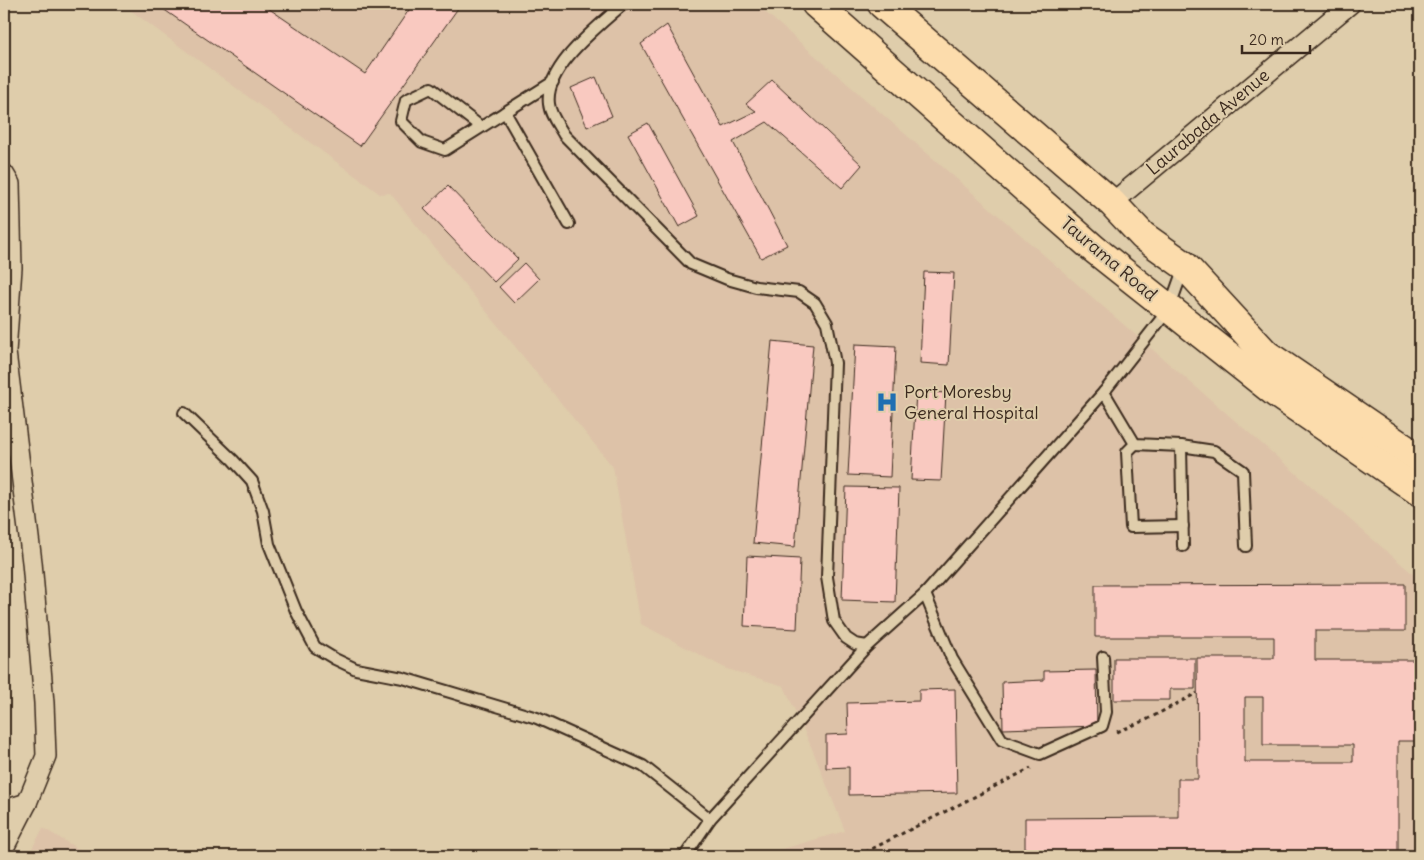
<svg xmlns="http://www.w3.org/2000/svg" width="1424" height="860" font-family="Delius,sans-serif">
<rect width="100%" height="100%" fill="#dfcdab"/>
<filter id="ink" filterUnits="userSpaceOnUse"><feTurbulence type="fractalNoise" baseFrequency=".02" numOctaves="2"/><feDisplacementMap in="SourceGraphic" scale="10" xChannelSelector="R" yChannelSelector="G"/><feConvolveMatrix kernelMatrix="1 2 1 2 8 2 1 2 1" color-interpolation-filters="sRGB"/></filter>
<g filter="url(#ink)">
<!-- built -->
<g fill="#ddc2a8">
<polygon points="122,4 756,4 1139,338 1420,580 1420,856 758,856 845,831 813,751 784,686 727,669 641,624 613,467 390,193 380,194"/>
<polygon points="43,828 90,856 28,856"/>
</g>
<!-- building -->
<g fill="#f9c9c0" stroke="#3b2a1e" fill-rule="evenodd">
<polygon points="156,4 262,4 365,74 413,4 461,4 360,146"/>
<polygon points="667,25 723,127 756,111 746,104 772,80 862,165 842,188 767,122 733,142 787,245 761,258 641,44"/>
<polygon points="596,77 612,116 587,127 571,88"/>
<polygon points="648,123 699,216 679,227 628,134"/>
<polygon points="448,186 518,259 494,282 424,209"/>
<polygon points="524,263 539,279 514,303 499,287"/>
<polygon points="924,272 954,273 949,365 920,363"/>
<polygon points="772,341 813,345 795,547 753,543"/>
<polygon points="855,344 896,346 890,477 848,475"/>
<polygon points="916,391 946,393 941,481 911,480"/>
<polygon points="846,487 899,488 895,602 842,600"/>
<polygon points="747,556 800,559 797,629 744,626"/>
<path d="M 1405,584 L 1405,631 L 1315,631 L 1315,660 L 1420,660 L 1420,741 L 1398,741 L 1398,856 L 1025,856 L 1025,818 L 1178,817 L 1178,779 L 1198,779 L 1197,658 L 1274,658 L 1274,637 L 1095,637 L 1095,585 ZM 1245,697 L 1263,697 L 1263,745 L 1353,745 L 1353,762 L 1245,762 Z"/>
<polygon points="1114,658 1195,658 1195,689 1170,689 1170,700 1114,700"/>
<polygon points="1096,670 1097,726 1003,729 1002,682 1044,680 1044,671"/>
<polygon points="955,689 957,793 849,795 849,767 826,768 826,735 848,734 847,703 919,701 919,690"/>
<polygon points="933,852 934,856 905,856"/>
</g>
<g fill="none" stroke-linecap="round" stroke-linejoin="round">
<!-- lane casing -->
<g stroke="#3b2a1e" stroke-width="14">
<g id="lane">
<path d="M 623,4 C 599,26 544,67 549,104 C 550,115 559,126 564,135 L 691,264 L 727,279 L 756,287 L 799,292 L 815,303 L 827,323 L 835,363 L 827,577 L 834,621 L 846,638 L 855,644 L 867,646"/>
<polyline points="505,112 569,224"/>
<polyline points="481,127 431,88 406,100 401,121 422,142 445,150 553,82"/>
<polyline points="1104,392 1135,444 1181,446 1214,451 1243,471 1246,546"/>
<polyline points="184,413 233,460 252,481 263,511 269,544 296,611 315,647 335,659 356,669 403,678 537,718 643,766 710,819"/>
<polyline points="1135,444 1127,452 1131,527 1183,526"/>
<polyline points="1181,446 1183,546"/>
<polyline points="925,594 952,659 1002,740 1040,754 1102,726 1106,712 1103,657"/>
<polyline points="685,856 710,819 867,646 925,594 1104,392 1169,309 1184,267"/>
</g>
</g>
<!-- street casing -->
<g stroke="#3b2a1e" stroke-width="22">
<g id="street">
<polyline points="4,174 10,184 12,268 6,352 32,562 44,703 46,756 27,803 4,848"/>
<polyline points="1112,203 1350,4"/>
<polyline points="4,810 27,803"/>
</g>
</g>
<!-- primary casing -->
<g stroke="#3b2a1e" stroke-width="31">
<g id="primary">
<polyline points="816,4 1094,249 1277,394 1420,492"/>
<polyline points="882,4 1112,203 1143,236 1184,265 1266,354 1420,459"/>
</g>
</g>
<!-- path -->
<g stroke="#3b2a1e" stroke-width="3" stroke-dasharray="4 4" stroke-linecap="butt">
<polyline points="1117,732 1148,719 1197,693"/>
<polyline points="858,856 1031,768"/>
</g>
<!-- lane -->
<use href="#lane" stroke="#dfcdab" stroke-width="10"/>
<!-- street -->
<use href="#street" stroke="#dfcdab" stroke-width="19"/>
<!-- primary -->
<use href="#primary" stroke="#fcdcac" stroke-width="28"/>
</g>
</g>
<!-- icons -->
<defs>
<g id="hospital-bare" transform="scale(1.725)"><path d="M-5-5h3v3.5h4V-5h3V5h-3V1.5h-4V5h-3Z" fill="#1f6fb2" stroke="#dfcdab" stroke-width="2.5" paint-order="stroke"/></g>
</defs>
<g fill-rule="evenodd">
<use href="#hospital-bare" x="887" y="402"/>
</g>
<g text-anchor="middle" stroke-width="4" stroke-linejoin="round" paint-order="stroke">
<!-- street labels -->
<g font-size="18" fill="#3b2a1e" stroke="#dfcdab">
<text transform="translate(1208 122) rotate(-40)" y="6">Laurabada Avenue</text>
<text transform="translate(1109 259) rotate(40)" y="6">Taurama Road</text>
</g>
<!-- poi labels -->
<g font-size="18" fill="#3b2a1e" stroke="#dfcdab" text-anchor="start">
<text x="904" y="398">Port Moresby<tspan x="904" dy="21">General Hospital</tspan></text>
</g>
</g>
<!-- margin -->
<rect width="1424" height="860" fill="none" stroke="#dfcdab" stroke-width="20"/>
<rect x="10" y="10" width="1404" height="840" fill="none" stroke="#3b2a1e" stroke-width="2" filter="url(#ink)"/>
<!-- scale -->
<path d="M1242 45v8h68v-8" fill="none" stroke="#3b2a1e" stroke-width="2.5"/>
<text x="1249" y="45" font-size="15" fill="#3b2a1e" stroke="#dfcdab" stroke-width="4" paint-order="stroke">20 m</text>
</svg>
